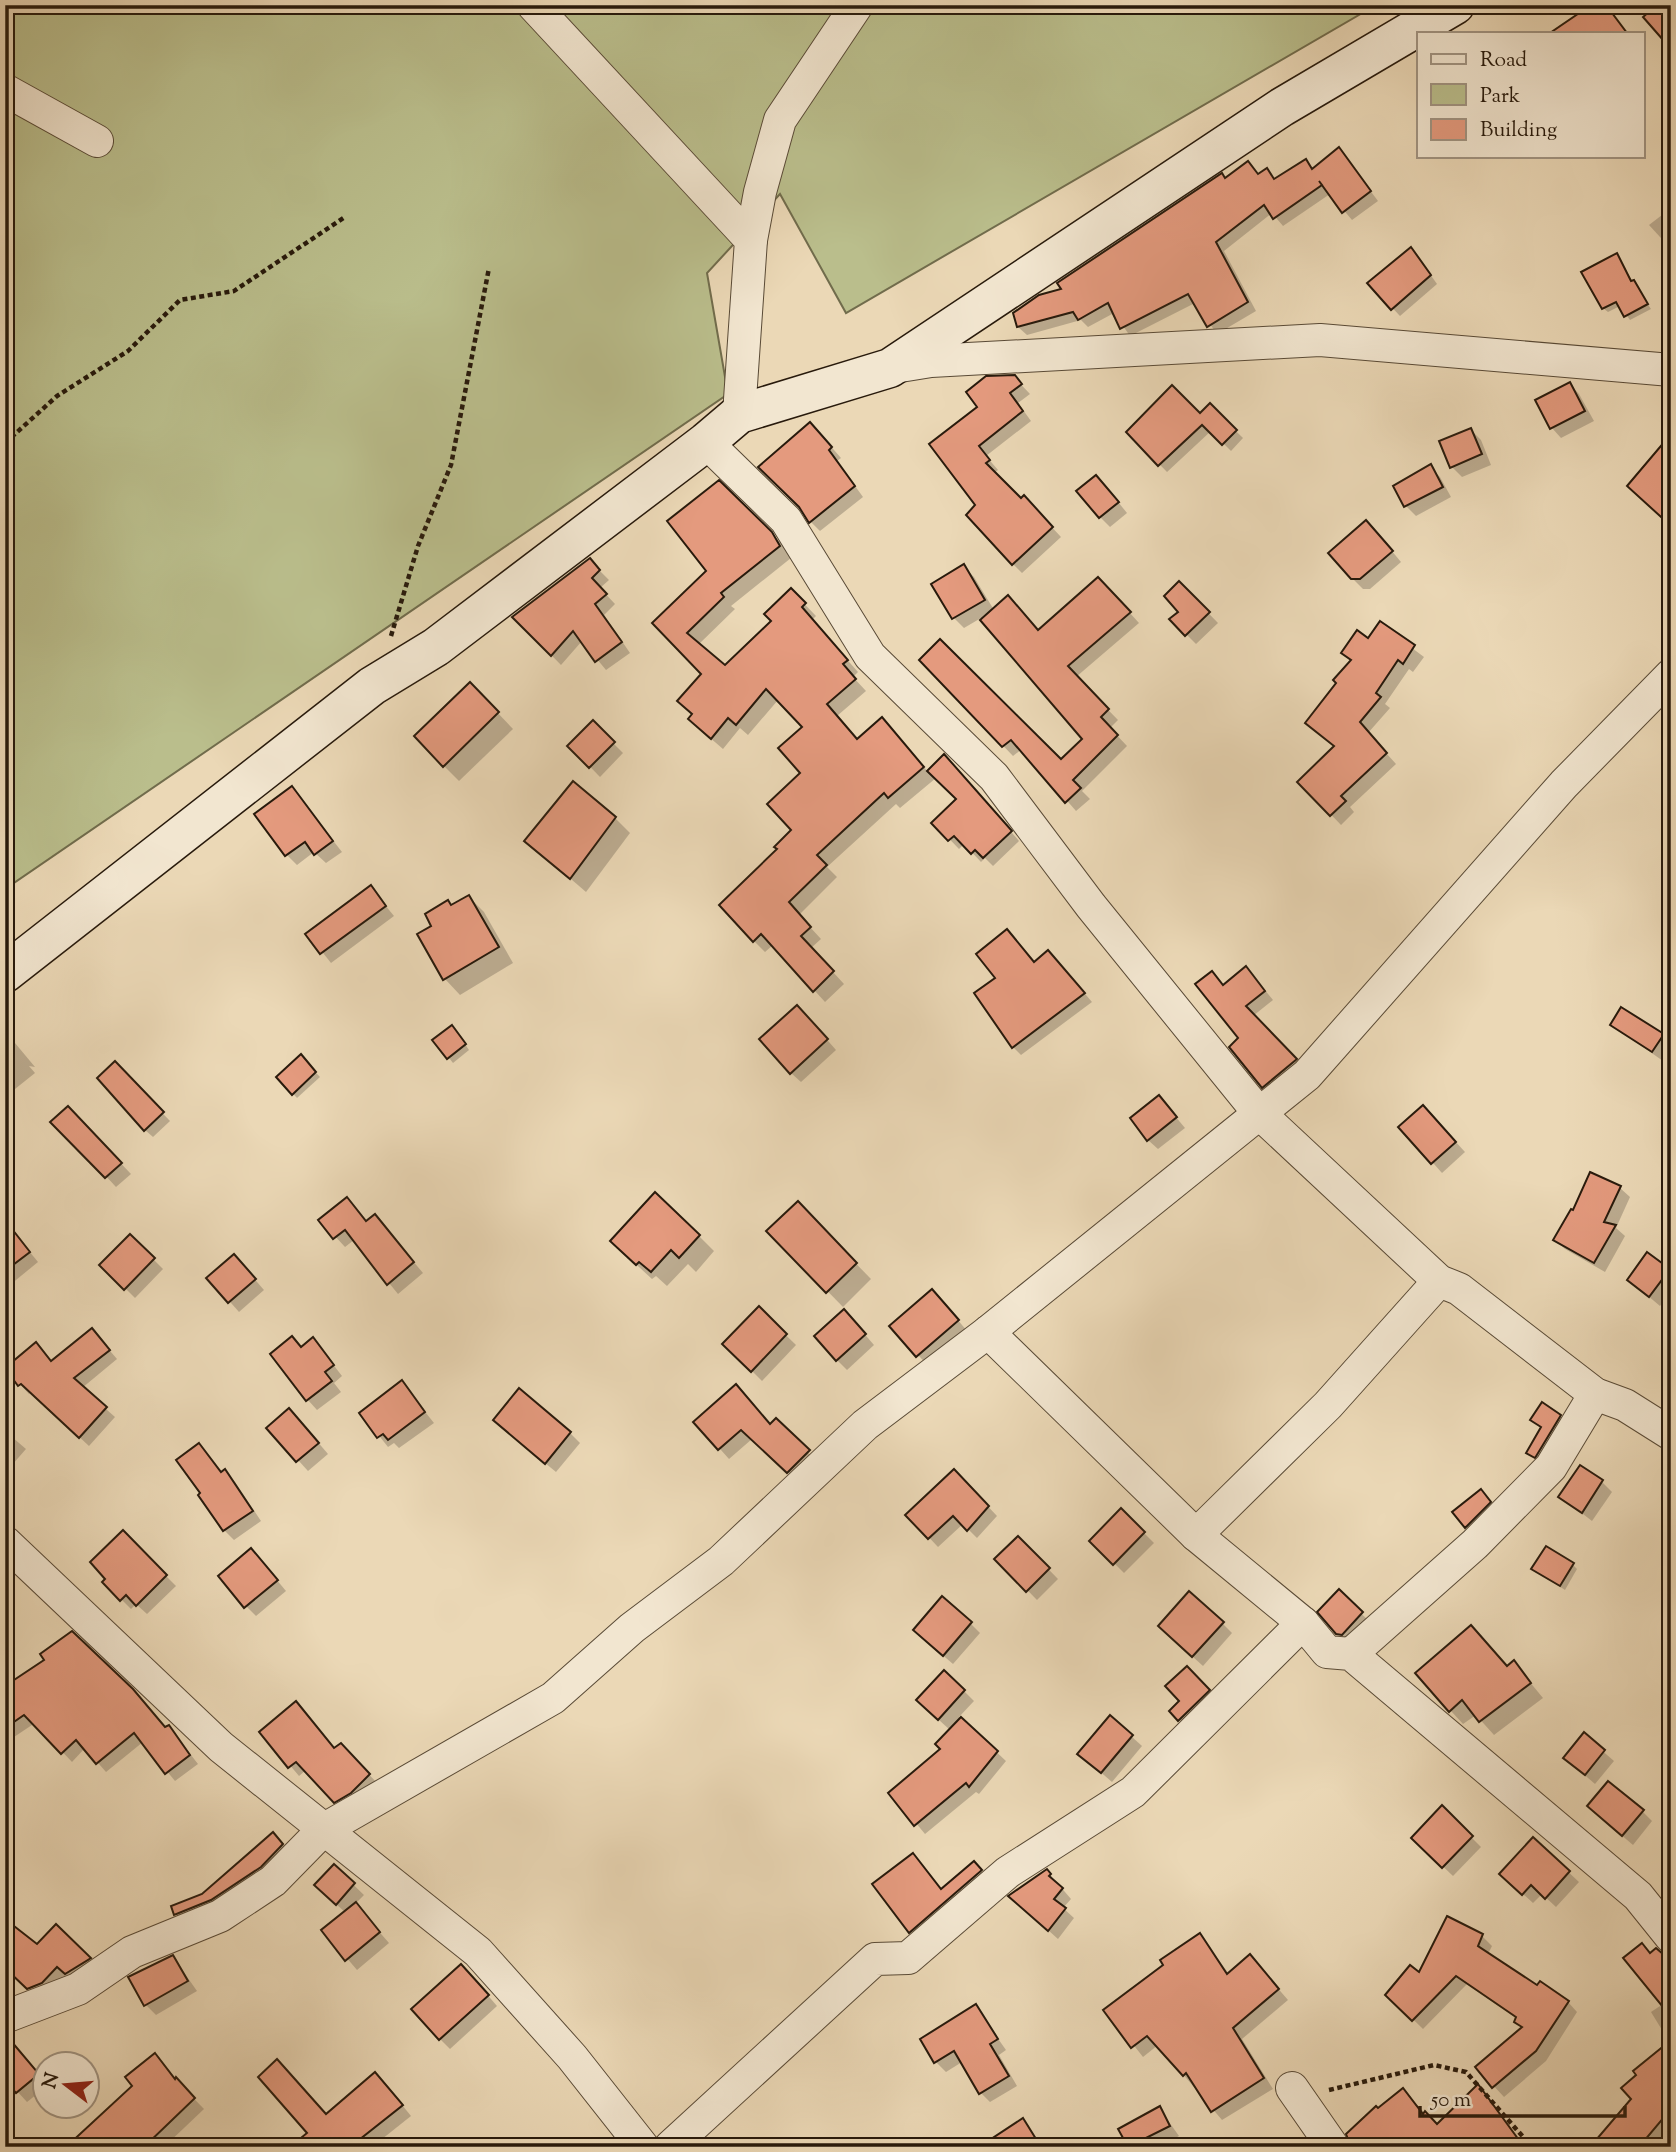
<svg xmlns="http://www.w3.org/2000/svg" width="1676" height="2152" font-family="'Sorts Mill Goudy',serif">
<rect width="100%" height="100%" fill="#ebd8b6"/>
<filter id="stains"><feTurbulence type="fractalNoise" baseFrequency=".00286" numOctaves="4"/><feColorMatrix values="0 0 0 0 .2 0 0 0 0 .09 0 0 0 0 .02 0 0 0 .5 -.17"/></filter>
<radialGradient id="worn" r=".72"><stop offset=".6" stop-color="#630" stop-opacity="0"/><stop offset="1" stop-color="#630" stop-opacity=".3"/></radialGradient>
<!-- green -->
<polygon fill="#babe8c" stroke="#716c4c" stroke-width="2" points="5,5 1376,5 846,313 780,194 707,273 728,394 5,889"/>
<!-- shadow -->
<g fill="#0003">
<polygon points="1339,149 1378,201 1352,220 1330,194 1283,226 1272,213 1224,251 1256,311 1217,334 1195,303 1130,336 1114,313 1088,327 1081,320 1027,335 1018,327 1063,290 1248,163 1259,175 1266,170 1275,181 1306,161 1314,169"/>
<polygon points="1671,208 1671,249 1649,225"/>
<polygon points="1616,256 1651,309 1630,320 1620,306 1608,312 1603,308"/>
<polygon points="1418,257 1437,284 1400,316 1369,283"/>
<polygon points="1014,377 1030,394 1018,403 1031,421 986,456 998,470 994,473 1021,500 1033,507 1061,537 1022,573 1013,564 977,505 979,407"/>
<polygon points="1570,384 1579,394 1594,421 1561,438 1552,428"/>
<polygon points="1210,406 1243,438 1231,451 1211,431 1167,472 1128,432 1201,416"/>
<polygon points="1471,430 1481,440 1491,465 1462,477 1452,467"/>
<polygon points="820,434 841,458 837,461 863,497 820,531 811,522"/>
<polygon points="1430,467 1440,477 1451,497 1416,516 1406,506 1395,486"/>
<polygon points="719,482 783,545 791,558 731,606 735,609 698,645 725,668 773,621 791,590 816,616 812,620 858,672 853,677 866,691 837,716 858,741 893,731 929,773 944,756 1019,841 993,866 985,858 981,862 964,844 959,849 934,823 959,800 936,778 900,808 896,804 827,867 837,877 799,915 821,939 811,948 844,984 825,1002 773,945 765,952 754,941 780,850 794,830 802,773 804,727 778,700 748,735 740,728 723,749 701,730 693,715 703,674 655,623 708,571"/>
<polygon points="1106,487 1127,513 1110,527 1100,517"/>
<polygon points="1376,532 1401,562 1370,589 1363,589 1352,578"/>
<polygon points="964,567 974,577 994,610 1039,632 1108,589 1139,623 1076,677 1118,720 1110,728 1127,746 1082,791 1090,799 1076,811 1022,749 1013,756 921,660 1061,761 1084,739 981,618 964,628 954,618"/>
<polygon points="599,570 609,580 600,588 615,604 604,615 630,653 606,670 582,641 561,665 514,617"/>
<polygon points="1179,583 1218,623 1196,644 1171,619 1180,612"/>
<polygon points="1380,624 1424,657 1413,672 1409,669 1385,704 1390,708 1368,733 1396,764 1350,807 1354,812 1341,825 1300,782 1335,747 1307,723 1352,661 1343,653 1369,641"/>
<polygon points="470,684 513,729 459,781 444,766"/>
<polygon points="593,723 623,753 600,777 570,746"/>
<polygon points="292,788 342,852 326,863 314,852 297,865 287,855"/>
<polygon points="615,818 630,833 586,892 527,841"/>
<polygon points="371,888 394,916 331,963 308,934"/>
<polygon points="469,897 484,912 513,963 460,995 445,979 419,935"/>
<polygon points="1057,961 1092,1002 1021,1055 1013,1047 997,979 1035,964"/>
<polygon points="1212,973 1224,986 1254,977 1273,1000 1253,1016 1304,1069 1272,1095 1263,1087"/>
<polygon points="807,1017 836,1050 801,1082 791,1073"/>
<polygon points="1612,1025 1663,1035 1671,1043 1671,1048 1663,1061"/>
<polygon points="5,1031 35,1067 29,1066 35,1073 5,1097"/>
<polygon points="456,1031 469,1050 453,1063 435,1040"/>
<polygon points="301,1057 320,1077 297,1098 278,1077"/>
<polygon points="115,1064 170,1121 153,1137 145,1130"/>
<polygon points="1159,1097 1185,1128 1158,1149 1148,1140"/>
<polygon points="68,1108 131,1174 116,1187 90,1159"/>
<polygon points="1433,1117 1465,1152 1442,1173 1401,1127"/>
<polygon points="1620,1188 1630,1197 1616,1228 1625,1236 1605,1272 1565,1249 1555,1240"/>
<polygon points="797,1203 871,1279 843,1307 769,1231"/>
<polygon points="375,1216 423,1273 398,1294 354,1240 345,1247 321,1221 367,1223"/>
<polygon points="11,1229 38,1262 5,1289 5,1234"/>
<polygon points="130,1236 163,1269 135,1298 102,1265"/>
<polygon points="699,1236 714,1251 696,1272 688,1264 667,1286 656,1276 652,1279 627,1256"/>
<polygon points="1647,1255 1671,1272 1671,1291 1660,1306 1629,1280"/>
<polygon points="243,1266 264,1290 239,1312 209,1278"/>
<polygon points="942,1301 967,1331 928,1366 892,1326"/>
<polygon points="759,1309 796,1345 762,1381 725,1344"/>
<polygon points="854,1322 874,1345 847,1370 837,1360"/>
<polygon points="92,1330 117,1359 82,1388 115,1417 89,1446 31,1392 29,1394 6,1369 52,1363"/>
<polygon points="292,1338 302,1348 322,1350 342,1376 334,1383 341,1392 317,1410 308,1400"/>
<polygon points="1671,1360 1671,1379 1664,1371"/>
<polygon points="402,1383 434,1423 399,1448 394,1443 388,1447 361,1413"/>
<polygon points="1560,1416 1565,1420 1541,1459 1533,1457 1529,1453"/>
<polygon points="299,1420 328,1454 308,1471 269,1428"/>
<polygon points="696,1422 771,1426 819,1461 798,1482 752,1439 729,1459"/>
<polygon points="505,1430 570,1433 580,1443 556,1472"/>
<polygon points="5,1431 26,1449 5,1473"/>
<polygon points="199,1445 222,1473 225,1472 235,1482 261,1521 234,1540 224,1530 203,1493"/>
<polygon points="963,1480 997,1516 977,1538 963,1524 938,1547 908,1515"/>
<polygon points="1602,1482 1612,1492 1592,1521 1561,1497"/>
<polygon points="1481,1491 1500,1512 1476,1537 1455,1513"/>
<polygon points="1121,1510 1154,1543 1124,1573 1092,1541"/>
<polygon points="123,1533 176,1586 147,1614 136,1604 131,1609 104,1582"/>
<polygon points="1018,1538 1058,1579 1037,1600 997,1559"/>
<polygon points="261,1561 286,1591 256,1616 246,1606"/>
<polygon points="1573,1565 1577,1569 1565,1590 1533,1569"/>
<polygon points="1339,1592 1371,1623 1348,1643 1338,1633"/>
<polygon points="970,1623 980,1633 953,1664 925,1640"/>
<polygon points="1222,1623 1232,1633 1203,1666 1170,1636"/>
<polygon points="46,1660 166,1729 169,1727 198,1764 175,1781 143,1742 106,1772 85,1748 72,1762 35,1723 8,1741 5,1688"/>
<polygon points="1514,1663 1543,1698 1494,1735 1476,1715 1463,1724 1417,1674 1508,1668"/>
<polygon points="1187,1668 1217,1700 1188,1728 1171,1711 1181,1701"/>
<polygon points="964,1691 974,1701 959,1717 1006,1761 979,1794 976,1792 925,1834 891,1793 943,1749 950,1730 928,1710"/>
<polygon points="1110,1717 1142,1746 1112,1782 1090,1763"/>
<polygon points="262,1732 335,1750 341,1745 379,1785 345,1811 306,1770 299,1776"/>
<polygon points="1584,1735 1614,1761 1595,1784 1565,1758"/>
<polygon points="1442,1808 1481,1847 1453,1876 1413,1838"/>
<polygon points="1642,1811 1652,1821 1633,1845 1599,1816"/>
<polygon points="1533,1839 1579,1882 1556,1907 1542,1894 1533,1903 1512,1884"/>
<polygon points="281,1841 290,1853 183,1921 176,1914"/>
<polygon points="913,1855 942,1890 974,1864 989,1880 919,1940 911,1932"/>
<polygon points="334,1866 364,1895 355,1904 389,1943 357,1970 323,1930 346,1913 326,1895"/>
<polygon points="1047,1871 1071,1899 1063,1908 1074,1918 1058,1939 1020,1905"/>
<polygon points="5,1922 37,1946 56,1926 99,1969 76,1983 68,1976 52,1993 39,1998 5,1969"/>
<polygon points="1200,1935 1229,1974 1250,1956 1288,2000 1242,2039 1273,2089 1222,2120 1158,2045 1143,2057 1106,2010"/>
<polygon points="1482,1936 1492,1946 1488,1954 1537,1988 1568,2002 1577,2012 1546,2061 1504,2097 1477,2068 1523,2029 1517,2019 1467,1984 1423,2029 1388,1995"/>
<polygon points="1651,1955 1671,1962 1671,2147 1592,2147 1633,2099 1670,2043 1651,2012 1663,2004"/>
<polygon points="173,1957 197,1991 156,2015 146,2005"/>
<polygon points="471,1976 497,2006 450,2049 440,2039"/>
<polygon points="975,2006 1006,2050 999,2055 1017,2086 990,2102 980,2092 962,2062 946,2072 936,2062"/>
<polygon points="15,2048 46,2083 46,2087 27,2102 5,2078 5,2056"/>
<polygon points="176,2080 204,2109 164,2147 77,2147"/>
<polygon points="385,2084 411,2116 372,2147 293,2147 327,2116"/>
<polygon points="1478,2086 1524,2147 1353,2147 1378,2111 1403,2090 1437,2126"/>
<polygon points="1159,2108 1179,2136 1159,2147 1130,2147 1120,2130"/>
<polygon points="1023,2120 1043,2147 982,2147"/>
<polygon points="745,2141 750,2147 739,2147"/>
</g>
<!-- building -->
<g fill="#e49a7e" stroke="#281a0c" stroke-width="2">
<polygon points="1591,5 1606,5 1627,33 1550,33"/>
<polygon points="1657,5 1671,5 1671,49 1643,17"/>
<polygon points="1339,147 1371,191 1342,213 1319,181 1322,185 1273,219 1264,205 1216,242 1248,302 1207,327 1188,294 1120,329 1108,303 1078,320 1073,312 1017,327 1013,313 1039,295 1061,289 1057,283 1222,173 1225,178 1248,161 1258,174 1267,168 1274,179 1306,159 1312,169"/>
<polygon points="1411,247 1431,275 1391,310 1367,283"/>
<polygon points="1617,253 1631,281 1634,280 1648,304 1624,317 1616,302 1602,309 1581,272"/>
<polygon points="1015,375 1022,384 1010,393 1023,411 979,446 990,460 986,463 1021,498 1024,495 1053,527 1012,565 966,515 975,505 929,444 977,407 966,392 986,376"/>
<polygon points="1570,382 1585,411 1550,429 1535,400"/>
<polygon points="1172,385 1200,413 1210,403 1237,430 1222,445 1202,425 1158,466 1126,432"/>
<polygon points="810,422 832,447 829,450 855,486 809,523 799,507 758,467"/>
<polygon points="1471,428 1482,454 1450,468 1439,441"/>
<polygon points="1671,434 1671,526 1627,486"/>
<polygon points="1431,464 1443,487 1404,507 1393,486"/>
<polygon points="1096,475 1119,502 1099,518 1076,491"/>
<polygon points="719,480 772,532 780,546 721,593 724,597 687,633 725,665 771,621 764,614 791,588 806,603 802,607 848,660 843,664 856,679 827,704 857,739 882,717 924,767 888,798 884,793 817,855 827,865 789,902 811,927 801,936 834,971 813,992 761,934 753,942 719,905 777,849 774,847 791,830 767,804 800,773 778,748 802,727 766,689 736,725 728,718 711,739 688,719 692,714 677,701 701,674 652,623 706,571 667,521"/>
<polygon points="1366,520 1393,551 1360,579 1351,579 1328,553"/>
<polygon points="590,558 600,570 592,578 607,594 595,604 622,642 595,662 573,631 551,656 512,617"/>
<polygon points="964,564 985,600 952,619 931,584"/>
<polygon points="1098,577 1131,612 1068,666 1109,709 1101,717 1118,735 1073,780 1081,788 1065,803 1011,740 1002,747 919,660 940,639 1061,759 1082,739 980,620 1008,595 1038,630"/>
<polygon points="1179,581 1210,612 1185,636 1169,619 1178,612 1164,596"/>
<polygon points="1380,621 1415,645 1403,664 1398,660 1376,693 1381,697 1360,722 1387,753 1341,796 1346,801 1330,816 1297,782 1334,746 1305,723 1336,683 1333,680 1351,660 1341,653 1357,630 1368,638"/>
<polygon points="470,682 499,712 443,767 414,736"/>
<polygon points="593,720 615,742 589,768 567,746"/>
<polygon points="944,754 1012,831 983,858 975,850 971,854 954,836 948,841 931,823 956,799 927,771"/>
<polygon points="573,781 616,817 570,879 524,841"/>
<polygon points="292,786 333,841 314,855 305,842 285,856 254,814"/>
<polygon points="371,885 386,906 320,954 305,934"/>
<polygon points="469,895 499,947 443,980 417,934 431,926 425,914 448,900 451,905"/>
<polygon points="1007,929 1034,962 1048,950 1085,993 1012,1048 974,993 995,978 976,954"/>
<polygon points="1246,966 1265,991 1246,1006 1297,1059 1262,1088 1229,1047 1238,1038 1195,984 1212,971 1223,985"/>
<polygon points="797,1005 828,1039 790,1074 759,1039"/>
<polygon points="1621,1007 1664,1034 1652,1052 1610,1025"/>
<polygon points="452,1025 466,1044 447,1059 432,1040"/>
<polygon points="301,1054 316,1072 292,1095 276,1077"/>
<polygon points="115,1061 164,1112 144,1131 97,1078"/>
<polygon points="1159,1095 1177,1117 1147,1141 1130,1118"/>
<polygon points="1423,1105 1456,1142 1431,1164 1398,1127"/>
<polygon points="68,1106 122,1163 105,1178 50,1122"/>
<polygon points="1590,1172 1621,1186 1604,1222 1616,1225 1594,1263 1553,1240 1571,1209 1573,1210"/>
<polygon points="655,1192 700,1235 679,1258 671,1250 651,1272 639,1262 636,1265 610,1241"/>
<polygon points="347,1197 366,1221 375,1214 414,1262 387,1285 345,1230 333,1239 318,1220"/>
<polygon points="798,1201 857,1263 826,1293 766,1231"/>
<polygon points="5,1220 30,1252 5,1271"/>
<polygon points="130,1234 155,1258 124,1290 99,1265"/>
<polygon points="1647,1252 1670,1269 1649,1297 1627,1280"/>
<polygon points="234,1254 256,1279 228,1303 206,1278"/>
<polygon points="932,1289 959,1320 916,1357 889,1326"/>
<polygon points="759,1306 787,1334 751,1372 722,1344"/>
<polygon points="844,1309 866,1334 836,1361 814,1336"/>
<polygon points="92,1328 110,1350 74,1378 107,1407 79,1438 21,1384 18,1386 5,1368 36,1342 51,1361"/>
<polygon points="292,1336 301,1347 313,1337 334,1365 325,1372 332,1381 306,1401 270,1354"/>
<polygon points="402,1380 425,1412 388,1440 383,1434 377,1438 359,1413"/>
<polygon points="736,1384 770,1424 776,1418 810,1450 787,1473 741,1430 718,1450 693,1422"/>
<polygon points="519,1388 571,1432 545,1464 493,1420"/>
<polygon points="1542,1402 1561,1415 1535,1458 1526,1453 1541,1427 1530,1420"/>
<polygon points="289,1408 319,1443 296,1462 266,1428"/>
<polygon points="199,1443 221,1472 225,1469 253,1511 223,1531 198,1495 200,1493 176,1460"/>
<polygon points="1580,1465 1603,1480 1582,1513 1558,1497"/>
<polygon points="954,1469 989,1506 967,1531 953,1516 928,1539 905,1515"/>
<polygon points="1481,1489 1491,1502 1465,1528 1452,1512"/>
<polygon points="1121,1508 1145,1532 1113,1565 1089,1541"/>
<polygon points="123,1530 167,1575 136,1606 126,1595 120,1601 102,1582 105,1579 90,1562"/>
<polygon points="1018,1536 1050,1568 1026,1592 994,1559"/>
<polygon points="1546,1546 1574,1563 1560,1586 1531,1569"/>
<polygon points="251,1548 278,1580 244,1608 218,1576"/>
<polygon points="1339,1589 1363,1612 1342,1635 1336,1634 1317,1612"/>
<polygon points="1189,1591 1224,1622 1192,1657 1158,1626"/>
<polygon points="942,1596 972,1622 943,1656 913,1630"/>
<polygon points="1471,1625 1507,1666 1514,1660 1531,1683 1479,1722 1462,1700 1449,1712 1415,1673"/>
<polygon points="72,1631 133,1689 165,1727 169,1725 190,1755 165,1774 134,1733 96,1764 76,1740 61,1754 24,1715 5,1728 5,1686 44,1660 40,1654"/>
<polygon points="1187,1666 1210,1690 1178,1721 1169,1711 1179,1701 1165,1686"/>
<polygon points="944,1670 965,1690 938,1720 916,1700"/>
<polygon points="296,1701 334,1748 341,1743 370,1774 351,1793 334,1803 296,1762 288,1768 259,1732"/>
<polygon points="1110,1715 1133,1735 1101,1773 1077,1754"/>
<polygon points="961,1717 998,1751 969,1787 966,1783 914,1826 888,1793 940,1749 935,1744"/>
<polygon points="1584,1732 1605,1750 1585,1775 1563,1758"/>
<polygon points="1608,1781 1644,1810 1622,1836 1587,1806"/>
<polygon points="1442,1805 1473,1836 1442,1868 1411,1838"/>
<polygon points="273,1832 283,1844 261,1867 211,1900 174,1915 171,1906 202,1894"/>
<polygon points="1533,1837 1570,1871 1545,1899 1531,1885 1522,1895 1499,1874"/>
<polygon points="913,1853 941,1889 974,1861 982,1870 909,1933 872,1884"/>
<polygon points="334,1864 355,1883 336,1905 314,1885"/>
<polygon points="1047,1869 1051,1874 1049,1876 1063,1888 1054,1899 1066,1908 1048,1931 1008,1896"/>
<polygon points="356,1902 380,1932 345,1961 321,1930"/>
<polygon points="1447,1916 1483,1934 1478,1946 1537,1985 1540,1981 1569,2001 1536,2051 1492,2088 1475,2067 1522,2027 1514,2022 1516,2017 1456,1976 1412,2021 1385,1995 1410,1965 1419,1972"/>
<polygon points="5,1919 37,1944 56,1924 91,1958 65,1974 57,1967 42,1983 27,1989 5,1968"/>
<polygon points="1200,1933 1227,1974 1250,1954 1279,1989 1233,2028 1264,2078 1211,2112 1186,2073 1183,2076 1147,2036 1131,2048 1103,2010 1163,1965 1160,1960"/>
<polygon points="1642,1943 1650,1953 1656,1948 1671,1961 1671,2017 1623,1958"/>
<polygon points="173,1955 188,1981 144,2006 128,1977"/>
<polygon points="461,1964 489,1995 439,2040 411,2009"/>
<polygon points="976,2004 998,2039 990,2044 1009,2076 979,2094 954,2051 934,2063 920,2039"/>
<polygon points="6,2035 39,2074 16,2093 5,2081"/>
<polygon points="1671,2040 1671,2109 1639,2147 1590,2147 1631,2099 1621,2088 1636,2075 1633,2071"/>
<polygon points="155,2053 175,2079 176,2077 195,2098 144,2147 66,2147 132,2086 125,2077"/>
<polygon points="277,2059 326,2114 375,2072 403,2105 350,2147 290,2147 307,2133 258,2077"/>
<polygon points="1478,2084 1524,2147 1413,2147 1419,2138 1410,2147 1351,2147 1346,2134 1376,2106 1378,2108 1403,2088 1423,2114 1425,2111 1437,2124"/>
<polygon points="1160,2106 1170,2126 1128,2147 1118,2129"/>
<polygon points="1023,2118 1041,2147 979,2147"/>
</g>
<g fill="none" stroke-linecap="round" stroke-linejoin="round">
<!-- street casing -->
<g stroke="#594a36" stroke-width="34">
<g id="street">
<polyline points="533,5 751,240 739,414"/>
<polyline points="5,90 97,141"/>
<polyline points="751,240 760,192 780,120 857,5"/>
<polyline points="894,367 931,361 1320,340 1671,370"/>
<polyline points="706,442 786,520 870,656 994,777 1091,906 1258,1112 1439,1281 1459,1289 1595,1394 1625,1405 1671,1434"/>
<polyline points="988,1332 1196,1535 1303,1623 1327,1652 1351,1654 1638,1896 1671,1937"/>
<polyline points="1196,1535 1328,1405 1439,1281"/>
<polyline points="5,1542 221,1747 478,1952 572,2057 643,2147"/>
<polyline points="1351,1654 1475,1544 1551,1467 1595,1394"/>
<polyline points="5,2017 78,1989 132,1952 220,1916 273,1881 323,1830 553,1698 632,1628 721,1561 865,1425 988,1332 1307,1075 1564,784 1671,675"/>
<polyline points="1292,2088 1333,2147"/>
<polyline points="670,2147 875,1959 908,1958 1008,1872 1133,1792 1303,1623"/>
</g>
</g>
<!-- secondary casing -->
<g stroke="#281a0c" stroke-width="41">
<polyline id="secondary" points="5,973 372,686 436,647 706,442 739,414 890,368 1282,107 1455,5"/>
</g>
<!-- path -->
<g stroke="#281a0c" stroke-width="4.5" stroke-dasharray="5 3.5" stroke-linecap="butt">
<polyline points="5,443 57,396 128,351 180,300 234,291 345,217"/>
<polyline points="391,636 418,546 451,465 489,268"/>
<polyline points="1329,2090 1434,2065 1466,2072 1532,2147"/>
</g>
<!-- street -->
<use href="#street" stroke="#f2e6d0" stroke-width="32"/>
<!-- secondary -->
<use href="#secondary" stroke="#f2e6d0" stroke-width="38"/>
</g>
<!-- margin -->
<rect width="1676" height="2152" fill="none" stroke="#ebd8b6" stroke-width="28"/>
<rect x="7" y="7" width="1662" height="2138" fill="none" stroke="#281a0c" stroke-width="3.5"/>
<rect x="14" y="14" width="1648" height="2124" fill="none" stroke="#281a0c" stroke-width="2"/>
<!-- legend -->
<rect x="1417" y="32" width="228" height="126" fill="#f2e6d0" stroke="#a19482" stroke-width="2"/>
<rect x="1431" y="54" width="35" height="10" fill="#f2e6d0" stroke="#a19482" stroke-width="2"/>
<text x="1480" y="66" font-size="21" fill="#281a0c">Road</text>
<rect x="1431" y="84" width="35" height="21" fill="#babe8c" stroke="#a19482" stroke-width="2"/>
<text x="1480" y="102" font-size="21" fill="#281a0c">Park</text>
<rect x="1431" y="119" width="35" height="21" fill="#e49a7e" stroke="#a19482" stroke-width="2"/>
<text x="1480" y="136" font-size="21" fill="#281a0c">Building</text>
<!-- north arrow -->
<g transform="translate(66 2085) rotate(286)"><circle r="33" fill="#f2e6d0" stroke="#a19482" stroke-width="2"/>
<path d="M0-5L12 26L0 18L-12 26Z" fill="#8f2418"/>
<text y="-10" font-size="19" font-weight="bold" text-anchor="middle" fill="#281a0c">N</text>
</g>
<!-- scale -->
<path d="M1420 2106v10h205v-10" fill="none" stroke="#281a0c" stroke-width="3.5"/>
<text x="1431" y="2106" font-size="21" fill="#281a0c" stroke="#f2e6d0" stroke-width="5" paint-order="stroke">50 m</text>
<rect width="100%" height="100%" filter="url(#stains)"/>
<rect width="100%" height="100%" fill="url(#worn)"/>
</svg>
